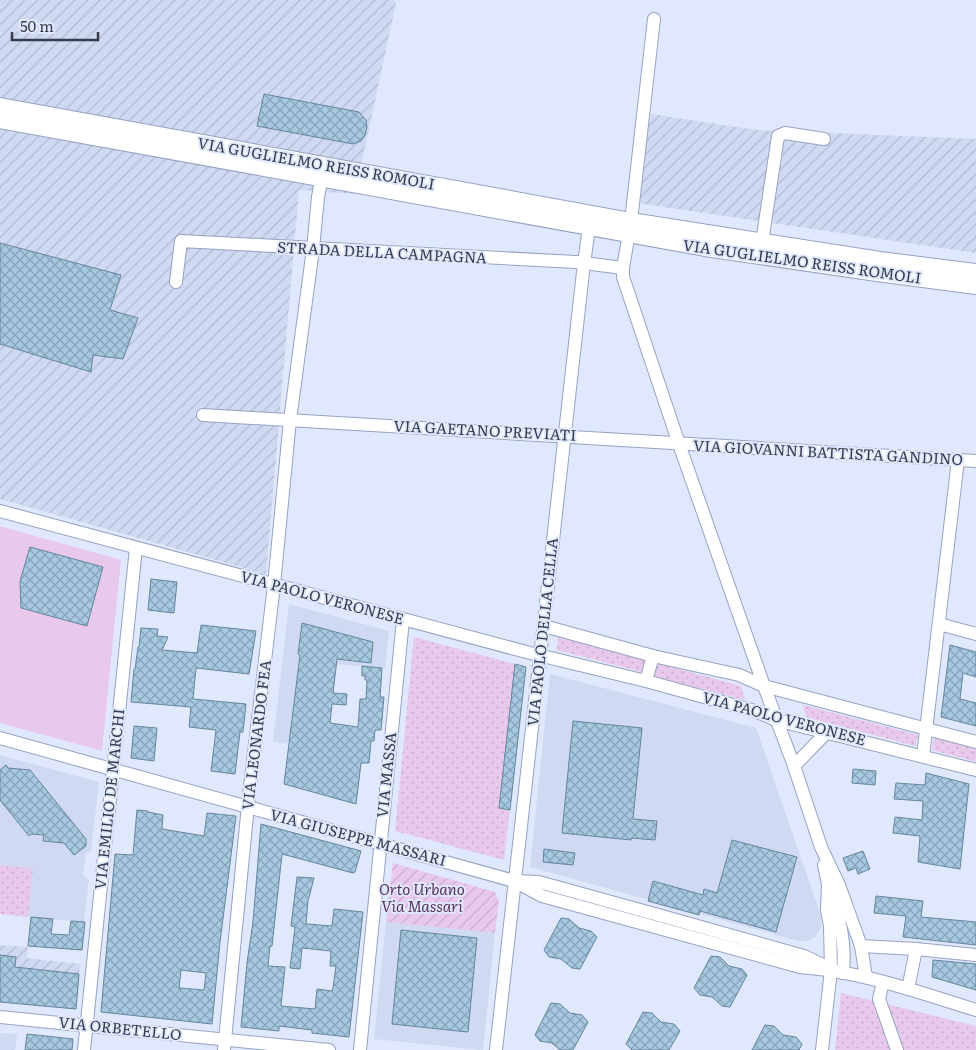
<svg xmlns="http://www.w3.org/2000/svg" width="976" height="1050" font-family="Literata,serif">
<defs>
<pattern id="industrial-furrows" width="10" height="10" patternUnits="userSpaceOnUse" patternTransform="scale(1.25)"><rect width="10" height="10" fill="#cfd9f2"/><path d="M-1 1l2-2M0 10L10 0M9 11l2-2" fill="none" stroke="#b2bbd1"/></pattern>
<pattern id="grass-dots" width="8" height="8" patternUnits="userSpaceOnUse" patternTransform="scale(1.25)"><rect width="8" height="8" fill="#e9c9eb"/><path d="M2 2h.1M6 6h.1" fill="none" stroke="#c8aecb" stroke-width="1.8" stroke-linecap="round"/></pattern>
<pattern id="garden-furrows" width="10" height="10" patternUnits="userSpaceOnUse" patternTransform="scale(1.25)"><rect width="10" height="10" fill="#e9c9eb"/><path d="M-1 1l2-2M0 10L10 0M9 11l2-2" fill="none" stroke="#c8aecb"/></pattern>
<pattern id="building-cross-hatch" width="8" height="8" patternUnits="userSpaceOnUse" patternTransform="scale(1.25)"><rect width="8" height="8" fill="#a6c8e0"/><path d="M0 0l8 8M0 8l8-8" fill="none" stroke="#88a4b8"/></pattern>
</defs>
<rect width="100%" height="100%" fill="#dfe8fd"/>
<!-- built -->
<g fill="#cfd9f2">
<polygon points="289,604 389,631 385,669 337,664 326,748 273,742"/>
<polygon points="550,674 756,728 821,916 821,927 815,937 808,941 798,941 530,867"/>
<polygon points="0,755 99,782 91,851 86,853 83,874 89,880 84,922 0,914"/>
<polygon points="386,922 495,933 483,1050 374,1039"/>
<polygon points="0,1033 17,1034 15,1050 0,1050"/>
</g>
<!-- industrial -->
<g fill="url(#industrial-furrows)">
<polygon points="0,0 394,0 396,3 355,194 299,190 266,574 0,499"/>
<polygon points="651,114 756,130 976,139 976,253 637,203"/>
<polygon points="0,945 28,947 27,958 80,964 76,1009 0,1002"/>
</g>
<!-- grass -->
<g fill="url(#grass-dots)">
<polygon points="414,637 526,667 504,860 395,831"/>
<polygon points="558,637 645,660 642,672 557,650"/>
<polygon points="656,663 741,686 745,700 653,676"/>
<polygon points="803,705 918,735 915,746 806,717"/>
<polygon points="934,738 976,749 976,762 932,750"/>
<polygon points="0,865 33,869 28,917 0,914"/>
<polygon points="841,993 976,1026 976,1050 835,1050"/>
</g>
<!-- garden -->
<polygon fill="url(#garden-furrows)" points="393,863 495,892 499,902 495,933 386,922"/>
<!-- pitch -->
<polygon fill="#e9c9eb" points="0,526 121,560 102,751 0,723"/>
<!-- building -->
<g fill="url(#building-cross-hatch)" stroke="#64859b" fill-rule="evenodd">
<polygon points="264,94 359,112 366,120 367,127 365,135 361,141 353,144 257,126"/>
<polygon points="0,243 121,275 110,310 138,318 123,359 93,355 91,372 0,344"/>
<polygon points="30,547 103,567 87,626 21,608 20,581"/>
<polygon points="151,579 177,582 174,613 148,610"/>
<polygon points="302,623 373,642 371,663 337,659 333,693 347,694 346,705 332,704 330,723 358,727 360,699 366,699 367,680 365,680 365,676 362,676 362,666 382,668 380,697 384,697 381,730 375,730 374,741 371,741 369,763 361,763 356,804 284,784 300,655 298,654"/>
<polygon points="201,625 256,631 249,674 196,668 193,699 246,704 243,732 240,732 235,774 211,771 216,730 189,727 191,707 131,702 134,669 135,669 138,647 139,647 141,628 158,629 157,636 168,637 162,650 197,653"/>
<polygon points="950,645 976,652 976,677 963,673 960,699 976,703 976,726 941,717"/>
<polygon points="515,664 526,667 510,810 499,808"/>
<polygon points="573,721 642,728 633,819 657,821 655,840 631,838 631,840 562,833"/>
<polygon points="134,726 157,728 154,761 131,758"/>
<polygon points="6,765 8,768 30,770 86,839 86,846 74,855 64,843 43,841 44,835 31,834 29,836 0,800 0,770"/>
<polygon points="853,769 876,771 875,785 852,783"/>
<polygon points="926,773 969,784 960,869 918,862 920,836 893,833 895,817 922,820 923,801 894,799 896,783 925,785"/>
<path d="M 137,810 L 148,811 L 148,812 L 163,815 L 162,829 L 204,836 L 207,813 L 236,816 L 220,942 L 212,1024 L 101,1012 L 115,854 L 133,855 ZM 181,970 L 206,973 L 204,990 L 179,988 Z"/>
<polygon points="261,824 361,851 355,872 353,873 282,854 272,946 270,946 268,966 285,967 281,1006 315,1009 317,989 332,991 333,988 336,966 330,966 331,951 302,948 300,969 290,968 295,927 291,926 297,877 314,878 308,901 306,924 332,926 334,909 363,912 349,1037 312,1033 312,1030 279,1026 279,1031 241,1027 247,963 253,922"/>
<polygon points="732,840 797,857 776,932 700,911 699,915 648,901 653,881 703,895 704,889 717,893"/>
<polygon points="544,849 575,853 573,865 543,862"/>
<polygon points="863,851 870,869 858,874 856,868 848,871 843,858"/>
<polygon points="876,896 923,901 921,917 976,922 976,945 903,937 906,916 874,913"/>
<polygon points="31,917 53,919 51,934 69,935 71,921 85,922 82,950 28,946"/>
<polygon points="561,918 569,919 579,928 591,931 597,937 580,969 572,968 561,959 549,957 544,950"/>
<polygon points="401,930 477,938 468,1032 392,1024"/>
<polygon points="0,955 16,957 15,967 79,974 76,1009 0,1002"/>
<polygon points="711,956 720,957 729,966 742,969 747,975 730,1007 722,1006 712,997 700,995 694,988"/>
<polygon points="933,960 976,964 976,990 932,977"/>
<polygon points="551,1003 560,1004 570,1013 582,1015 588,1022 573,1050 560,1050 552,1043 540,1041 535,1035"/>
<polygon points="643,1012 652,1013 661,1022 674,1024 680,1031 669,1050 632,1050 626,1044"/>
<polygon points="765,1025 774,1026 783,1035 796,1037 802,1044 799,1050 752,1050"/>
<polygon points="27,1034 73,1039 72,1050 25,1050"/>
</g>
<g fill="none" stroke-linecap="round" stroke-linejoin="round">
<!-- minor casing -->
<g stroke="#95a3c3" stroke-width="14">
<g id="minor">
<polyline points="654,19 631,221 623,268 623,277 679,444 764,686 794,766 821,847 839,885 861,946 866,977"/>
<polyline points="761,249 778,136 785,133 824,139"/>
<polyline points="176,282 181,241 576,262 623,268"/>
<polyline points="203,415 976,461"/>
<polyline points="0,511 530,653 646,681 755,711 776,720 976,770"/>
<polyline points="939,624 976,634"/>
<polyline points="544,626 653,656 739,675 764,686 976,742"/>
<polyline points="646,681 653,656"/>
<path d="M 0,738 L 514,881 L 542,896 L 800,967 C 860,971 918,992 976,1010"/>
<polyline points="923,756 958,460"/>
<polyline points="794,766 827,732"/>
<polyline points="515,881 539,882 669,918 804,956 827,967"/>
<path d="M 831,892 C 840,919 846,945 843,973"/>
<polyline points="861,946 916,949 976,955"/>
<polyline points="883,982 879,999 897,1050"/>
<polyline points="908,989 916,949"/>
<polyline points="0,1017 329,1050"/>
<polyline points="84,1050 136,548"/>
<polyline points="224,1050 249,795 274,585 290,420 313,249 318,197 323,171"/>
<polyline points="360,1050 403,620"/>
<polyline points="496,1050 583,272 590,219"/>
<polyline points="822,1050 831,970 830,926 827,910 828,884 824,865"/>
</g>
</g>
<!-- major casing -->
<g stroke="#95a3c3" stroke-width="18">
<g id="major">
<polyline points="0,106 631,221 880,260 976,272"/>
<polyline points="0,120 705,248 877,273 976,286"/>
</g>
</g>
<!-- minor -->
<use href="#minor" stroke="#fff" stroke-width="12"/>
<!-- major -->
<use href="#major" stroke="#fff" stroke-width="16"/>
</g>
<g text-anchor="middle" stroke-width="4" stroke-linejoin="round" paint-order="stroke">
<!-- street labels -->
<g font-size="15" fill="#363c4a" stroke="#dfe8fd">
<text transform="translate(316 164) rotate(10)" y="5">VIA GUGLIELMO REISS ROMOLI</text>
<text transform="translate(382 253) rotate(3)" y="5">STRADA DELLA CAMPAGNA</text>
<text transform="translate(802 262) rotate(8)" y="5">VIA GUGLIELMO REISS ROMOLI</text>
<text transform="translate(485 431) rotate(3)" y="5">VIA GAETANO PREVIATI</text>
<text transform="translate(828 453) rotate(3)" y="5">VIA GIOVANNI BATTISTA GANDINO</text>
<text transform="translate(322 598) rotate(15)" y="5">VIA PAOLO VERONESE</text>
<text transform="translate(543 632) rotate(-84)" y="5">VIA PAOLO DELLA CELLA</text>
<text transform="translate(784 719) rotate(15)" y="5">VIA PAOLO VERONESE</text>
<text transform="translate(257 735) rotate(-83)" y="5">VIA LEONARDO FEA</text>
<text transform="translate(387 775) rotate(-84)" y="5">VIA MASSA</text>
<text transform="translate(110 799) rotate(-84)" y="5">VIA EMILIO DE MARCHI</text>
<text transform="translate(358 838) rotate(15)" y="5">VIA GIUSEPPE MASSARI</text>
<text transform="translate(120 1029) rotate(6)" y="5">VIA ORBETELLO</text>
</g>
<!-- park labels -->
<g font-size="15" font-style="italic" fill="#5c3360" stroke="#dfe8fd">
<text x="422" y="895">Orto Urbano<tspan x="422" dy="17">Via Massari</tspan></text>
</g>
</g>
<!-- scale -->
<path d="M12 32v8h86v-8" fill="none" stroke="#363c4a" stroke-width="2.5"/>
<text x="20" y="32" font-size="15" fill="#363c4a" stroke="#dfe8fd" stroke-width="4" paint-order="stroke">50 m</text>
</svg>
